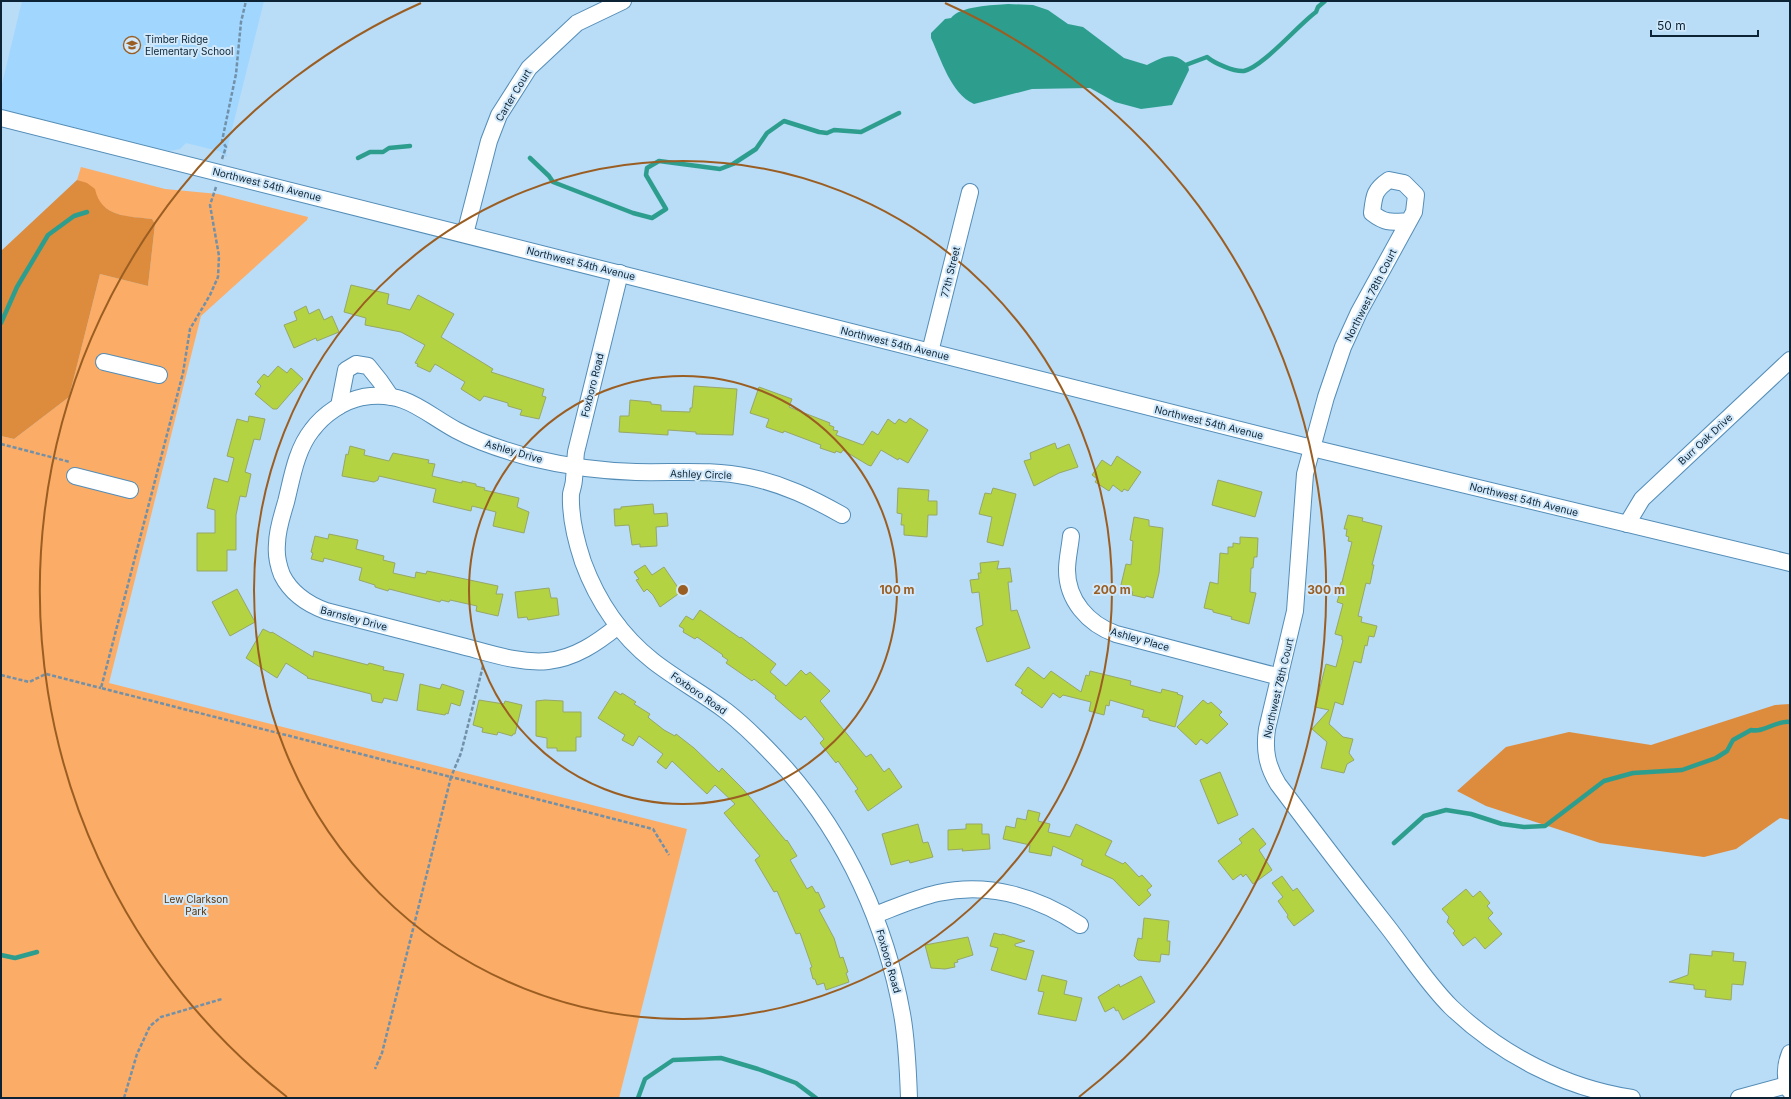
<svg xmlns="http://www.w3.org/2000/svg" width="1791" height="1099" font-family="Inter,sans-serif">
<rect width="100%" height="100%" fill="#b9dcf7"/>
<!-- built -->
<polygon fill="#a1d6fe" points="22,1 264,1 226,153 227,157 219,151 186,143 180,149 169,151 1,109 1,88"/>
<!-- green -->
<path fill="#fbac67" d="M 81,167 L 165,189 L 218,194 L 308,217 L 307,220 L 201,316 L 109,683 L 687,829 L 619,1098 L 1,1098 L 1,436 L 14,439 L 69,397 L 100,274 L 148,286 L 155,224 L 152,219 C 136,217 117,218 103,206 C 92,196 96,186 77,180 Z"/>
<!-- forest -->
<g fill="#dd8b3c">
<path d="M 77,180 L 87,183 L 95,189 C 101,218 129,216 152,219 L 155,224 L 148,286 L 100,274 L 69,397 L 14,439 L 1,436 L 1,251 Z"/>
<polygon points="1790,704 1790,820 1780,818 1736,849 1704,857 1600,843 1486,806 1457,791 1506,747 1569,732 1651,745 1775,705"/>
</g>
<!-- water -->
<path fill="#2d9e8e" d="M 1008,4 L 1033,5 L 1048,10 L 1068,24 L 1083,27 L 1124,58 L 1147,65 C 1163,57 1173,50 1188,65 L 1189,70 L 1172,105 L 1141,109 L 1115,102 L 1090,88 L 1032,89 L 974,104 C 951,94 941,59 931,38 L 931,33 L 945,19 L 951,18 C 960,6 993,5 1008,4 Z"/>
<g fill="none" stroke-linecap="round" stroke-linejoin="round">
<!-- stream -->
<g stroke="#2d9e8e" stroke-width="4.5">
<path d="M 1183,66 L 1207,57 C 1214,63 1234,72 1244,71 C 1263,67 1298,25 1316,12 L 1318,7 L 1325,1"/>
<polyline points="358,158 370,152 383,152 389,148 410,146"/>
<polyline points="530,158 549,176 553,182 633,213 652,218 666,209 646,175 647,168 659,161 720,169 733,164 756,149 767,133 784,121 819,132 827,133 834,130 861,132 899,113"/>
<polyline points="1,323 17,287 48,235 74,216 87,212"/>
<path d="M 1394,843 L 1424,816 L 1446,810 L 1471,814 L 1502,824 L 1524,827 L 1545,826 L 1604,781 L 1633,773 L 1682,770 L 1716,758 L 1727,751 L 1733,740 L 1751,730 C 1764,733 1776,720 1790,722"/>
<polyline points="1,955 15,958 37,952"/>
<polyline points="638,1098 645,1079 673,1060 721,1058 758,1069 796,1083 816,1098"/>
</g>
</g>
<!-- building -->
<g fill="#b3d343" stroke="#96a768">
<polygon points="351,285 389,294 387,304 410,310 418,295 454,314 441,337 493,369 491,372 544,389 542,396 546,397 539,419 520,415 522,410 508,406 508,403 484,396 480,401 461,389 465,382 435,364 430,372 417,366 418,364 415,363 425,345 401,332 365,325 366,318 344,312"/>
<polygon points="306,306 309,314 319,309 324,320 332,316 339,332 317,341 316,338 294,348 284,325 297,320 294,312"/>
<polygon points="278,366 287,373 291,368 303,379 277,409 273,409 255,394 261,386 257,382 264,374 268,377"/>
<polygon points="694,386 737,389 733,435 696,434 696,432 668,430 668,435 619,432 620,416 629,416 630,400 651,402 651,404 661,405 661,411 690,412 690,408 692,408"/>
<polygon points="759,387 792,399 789,407 830,423 829,425 834,427 833,430 838,431 836,435 863,445 872,431 878,435 888,419 895,424 899,419 906,423 910,418 928,430 908,463 899,458 898,460 881,450 871,466 868,465 843,450 841,453 836,451 835,453 820,448 821,445 784,431 783,433 766,427 769,419 750,413"/>
<polygon points="249,416 265,419 260,440 254,439 245,472 251,474 246,497 240,496 236,515 236,550 227,550 227,571 197,571 197,533 215,533 215,510 207,508 214,478 228,482 234,458 227,456 237,419 248,422"/>
<polygon points="1055,443 1057,449 1069,444 1078,467 1059,473 1034,486 1024,461 1031,459 1030,453"/>
<polygon points="350,446 365,450 364,455 389,461 393,453 429,460 428,463 435,464 432,476 462,483 462,481 476,484 476,486 485,488 484,490 519,498 517,507 529,512 524,533 493,526 496,512 472,506 471,511 433,502 436,489 379,476 378,480 374,482 342,476 346,454 348,455"/>
<polygon points="1117,456 1141,472 1128,491 1124,489 1122,492 1113,485 1109,491 1095,482 1097,479 1092,475 1102,460 1111,466"/>
<polygon points="1218,480 1262,492 1255,517 1212,505"/>
<polygon points="898,488 929,490 928,501 937,501 937,515 928,515 927,537 904,535 904,525 901,525 902,514 897,513"/>
<polygon points="993,488 1016,494 1003,546 987,542 992,517 979,514 985,493 991,494"/>
<polygon points="653,504 654,514 667,513 668,526 656,527 657,546 640,547 640,544 632,545 629,525 615,526 614,509 621,509 621,507"/>
<polygon points="1348,515 1363,518 1362,521 1382,526 1372,565 1374,565 1370,584 1366,583 1358,616 1362,617 1361,622 1377,626 1374,637 1369,636 1367,646 1365,645 1361,663 1354,661 1343,705 1335,702 1329,724 1343,737 1353,739 1349,753 1354,760 1347,764 1344,773 1321,768 1327,742 1312,729 1329,710 1315,707 1326,664 1336,667 1343,640 1342,640 1342,636 1335,634 1343,604 1337,602 1339,596 1337,595 1341,582 1342,582 1352,542 1348,541 1349,537 1346,536 1347,529 1344,529"/>
<polygon points="1134,517 1149,520 1149,526 1163,528 1159,573 1153,598 1146,596 1145,598 1132,595 1133,592 1120,589 1126,564 1131,565 1133,541 1130,540"/>
<polygon points="329,534 358,540 356,549 384,556 383,560 395,563 393,573 415,578 416,572 426,574 427,571 498,586 496,594 503,594 498,616 476,611 477,606 450,600 449,602 441,600 440,602 389,589 388,591 375,587 375,585 359,580 362,568 324,558 323,562 311,559 313,553 311,552 315,536 328,539"/>
<polygon points="1240,537 1258,538 1257,557 1254,557 1253,568 1251,568 1250,592 1256,593 1249,624 1231,619 1232,617 1213,612 1213,610 1204,608 1210,582 1218,584 1220,553 1228,554 1228,547 1233,547 1233,543 1240,544"/>
<polygon points="999,561 997,569 1010,568 1012,582 1008,582 1011,611 1017,610 1030,648 987,662 976,628 983,625 979,592 972,593 970,580 979,579 978,573 981,573 980,563"/>
<polygon points="645,565 652,575 664,567 681,592 660,607 653,595 647,589 644,592 636,580 639,579 634,572"/>
<polygon points="549,588 551,598 557,598 559,615 528,620 527,617 518,618 515,592"/>
<polygon points="237,589 255,622 230,636 212,602"/>
<polygon points="700,610 740,638 741,637 776,664 770,672 786,686 801,670 806,675 810,672 830,691 820,701 866,757 871,754 884,772 889,768 902,787 868,811 855,791 858,789 838,761 836,763 820,743 824,739 805,716 801,720 798,718 775,698 776,696 754,679 752,681 726,663 728,660 722,656 723,655 697,637 695,639 683,632 684,629 679,626 686,616 693,620"/>
<polygon points="263,629 271,633 272,632 313,657 314,651 368,665 369,663 384,667 383,670 404,674 397,701 384,698 382,703 372,701 371,694 307,678 308,677 286,663 277,678 246,658"/>
<polygon points="1028,667 1044,679 1051,671 1081,692 1086,675 1089,676 1090,671 1131,681 1130,685 1161,693 1162,689 1178,693 1177,694 1183,696 1175,727 1149,720 1149,718 1142,717 1144,710 1110,700 1109,706 1106,705 1104,715 1089,711 1091,702 1063,695 1060,698 1053,693 1042,708 1021,693 1023,690 1015,685"/>
<polygon points="420,684 440,689 442,684 464,691 460,706 451,703 448,714 446,713 445,715 417,710"/>
<polygon points="615,691 621,695 622,693 636,702 634,704 650,714 648,717 650,719 664,730 675,736 676,734 694,748 719,772 722,768 744,790 786,841 787,840 797,856 790,860 807,889 812,886 816,893 818,892 825,907 819,910 834,938 840,958 843,957 848,972 846,973 849,982 826,990 824,983 817,985 815,979 813,979 810,968 812,967 800,933 796,934 777,891 774,892 755,860 760,856 724,813 735,804 715,785 707,794 672,761 666,769 657,762 663,754 639,736 633,746 622,740 625,735 598,718"/>
<polygon points="479,700 504,704 505,701 522,705 515,734 513,734 512,736 498,732 497,735 482,732 483,728 473,725"/>
<polygon points="545,700 563,701 563,712 581,712 581,737 576,737 576,751 557,751 557,748 547,748 547,738 536,736 536,701"/>
<polygon points="1203,700 1208,704 1211,702 1222,712 1219,715 1228,724 1207,744 1201,739 1196,745 1177,727"/>
<polygon points="1220,772 1238,815 1218,824 1200,780"/>
<polygon points="1028,810 1040,813 1038,821 1050,824 1048,832 1070,837 1076,824 1112,841 1105,855 1123,864 1125,862 1139,877 1142,875 1152,886 1147,890 1151,895 1139,906 1113,879 1081,865 1083,860 1053,846 1051,856 1029,852 1030,845 1003,839 1006,826 1015,828 1017,818 1026,820"/>
<polygon points="918,824 923,843 928,842 933,857 910,863 909,860 891,865 882,834"/>
<polygon points="966,824 982,824 982,834 989,834 990,849 962,851 963,849 948,850 948,830 966,829"/>
<polygon points="1253,828 1266,844 1259,850 1272,870 1253,884 1246,874 1243,877 1241,874 1233,880 1218,861 1242,843 1239,839"/>
<polygon points="1282,876 1293,891 1297,888 1314,911 1294,926 1287,917 1288,915 1278,901 1283,897 1272,883"/>
<polygon points="1466,889 1473,897 1480,891 1490,903 1487,906 1493,913 1488,918 1502,934 1485,949 1475,937 1463,946 1453,933 1455,931 1447,922 1449,917 1442,909"/>
<polygon points="1144,918 1169,921 1167,941 1170,941 1169,955 1161,954 1160,962 1138,960 1134,956 1138,938 1142,939"/>
<polygon points="994,933 1002,935 1002,934 1025,941 1015,944 1015,946 1034,951 1026,980 991,970 998,948 990,946"/>
<polygon points="968,937 973,955 957,960 958,962 954,963 955,967 945,969 931,968 925,945"/>
<polygon points="1712,951 1734,953 1733,961 1746,962 1743,985 1732,984 1731,1000 1705,997 1706,990 1694,989 1694,985 1669,982 1688,975 1690,954 1712,956"/>
<polygon points="1042,975 1067,981 1064,994 1082,998 1076,1021 1038,1014 1044,992 1038,991"/>
<polygon points="1141,976 1155,1002 1123,1020 1118,1010 1116,1011 1114,1007 1105,1012 1098,997 1119,984 1120,987"/>
</g>
<g fill="none" stroke-linecap="round" stroke-linejoin="round">
<!-- minor casing -->
<g stroke="#538db7" stroke-width="18">
<g id="minor">
<polyline points="1,118 1312,448 1790,563"/>
<path d="M 1409,221 C 1392,222 1386,224 1372,213 C 1374,196 1374,190 1389,180 L 1404,183 L 1416,195 L 1414,212 L 1359,312 L 1343,347 L 1326,397 L 1305,474 L 1295,611 L 1267,729 C 1264,750 1267,766 1278,784 C 1314,832 1350,879 1387,926 C 1408,953 1427,983 1451,1007 C 1500,1054 1565,1088 1632,1098"/>
<polyline points="465,234 489,141 499,115 529,68 577,23 623,1"/>
<path d="M 620,273 L 576,452 C 575,461 575,470 574,479 C 574,484 572,489 571,494 C 570,516 576,541 583,562 C 597,600 620,635 653,661 C 676,679 702,693 726,711 C 748,728 768,749 787,770 C 847,839 886,924 902,1014 C 907,1041 908,1070 909,1098"/>
<polyline points="930,352 970,192"/>
<polyline points="104,362 159,375"/>
<polyline points="339,406 346,370 356,364 368,366 380,381 391,397"/>
<polyline points="75,476 130,490"/>
<polyline points="1627,524 1642,499 1790,360"/>
<path d="M 1071,536 C 1070,547 1067,559 1067,570 C 1067,600 1088,624 1116,634 L 1280,677"/>
<path d="M 618,626 C 597,643 575,658 548,661 C 518,664 487,652 458,645 C 414,634 370,622 326,611 C 307,604 291,593 282,575 C 278,565 276,554 277,544 C 277,530 282,516 286,502 C 292,478 296,450 312,430 C 324,414 343,401 363,397 C 405,390 423,412 456,430 C 480,443 506,451 532,458 C 565,466 602,471 636,472 C 674,473 712,469 749,477 C 783,484 812,498 842,515"/>
<path d="M 875,915 C 896,907 916,898 938,893 C 989,882 1038,897 1080,925"/>
<path d="M 1790,1053 C 1785,1065 1784,1080 1790,1091"/>
<polyline points="1739,1098 1787,1085"/>
</g>
</g>
<!-- path -->
<g stroke="#7291a8" stroke-width="2.5" stroke-dasharray="4 2" stroke-linecap="butt">
<polyline points="222,159 226,147 222,141 236,74 241,22 246,1"/>
<polyline points="216,187 210,205 219,256 218,277 210,295 190,329 183,373 101,688 451,777 382,1053 375,1069"/>
<polyline points="1,444 70,462"/>
<polyline points="483,666 461,753 451,777 653,829 669,855"/>
<polyline points="1,675 29,682 46,674 101,688"/>
<polyline points="124,1098 137,1054 150,1026 161,1017 222,999"/>
</g>
<!-- minor -->
<use href="#minor" stroke="#fff" stroke-width="16"/>
</g>
<!-- distance rings -->
<g fill="none" stroke="#9b5e22" stroke-width="2">
<circle cx="683" cy="590" r="214"/>
<circle cx="683" cy="590" r="429"/>
<path d="M287 1097A643 643 0 0 1 421 3M945 3A643 643 0 0 1 1079 1097"/>
</g>
<!-- icons -->
<defs>
<g id="school-ring" transform="scale(0.9)"><circle r="9.5" fill="#d0e8fa" stroke="#9b5e22" stroke-width="1.5"/><path d="M0-5L7-2L0 1L-7-2ZM-4 1L0 2.5L4 1V4Q0 6-4 4Z" fill="#9b5e22"/></g>
</defs>
<g fill-rule="evenodd">
<use href="#school-ring" x="132" y="45"/>
</g>
<g text-anchor="middle" stroke-width="4" stroke-linejoin="round" paint-order="stroke">
<!-- poi labels -->
<g font-size="10" fill="#0b2334" stroke="#d0e8fa" text-anchor="start">
<text x="145" y="43">Timber Ridge<tspan x="145" dy="12">Elementary School</tspan></text>
</g>
<!-- street labels -->
<g font-size="10" fill="#0b2334" stroke="#d0e8fa">
<text transform="translate(513 95) rotate(-59)" y="4">Carter Court</text>
<text transform="translate(267 184) rotate(14)" y="4">Northwest 54th Avenue</text>
<text transform="translate(581 263) rotate(14)" y="4">Northwest 54th Avenue</text>
<text transform="translate(950 272) rotate(-76)" y="4">77th Street</text>
<text transform="translate(1370 295) rotate(-63)" y="4">Northwest 78th Court</text>
<text transform="translate(895 343) rotate(14)" y="4">Northwest 54th Avenue</text>
<text transform="translate(592 385) rotate(-76)" y="4">Foxboro Road</text>
<text transform="translate(1209 422) rotate(14)" y="4">Northwest 54th Avenue</text>
<text transform="translate(1705 439) rotate(-43)" y="4">Burr Oak Drive</text>
<text transform="translate(514 451) rotate(16)" y="4">Ashley Drive</text>
<text transform="translate(701 474) rotate(2)" y="4">Ashley Circle</text>
<text transform="translate(1524 499) rotate(14)" y="4">Northwest 54th Avenue</text>
<text transform="translate(354 618) rotate(15)" y="4">Barnsley Drive</text>
<text transform="translate(1140 639) rotate(16)" y="4">Ashley Place</text>
<text transform="translate(1278 688) rotate(-77)" y="4">Northwest 78th Court</text>
<text transform="translate(699 693) rotate(35)" y="4">Foxboro Road</text>
<text transform="translate(889 961) rotate(74)" y="4">Foxboro Road</text>
</g>
<!-- park labels -->
<g font-size="10" fill="#5c3307" stroke="#d0e8fa">
<text x="196" y="903">Lew Clarkson<tspan x="196" dy="12">Park</tspan></text>
</g>
</g>
<circle cx="683" cy="590" r="6" fill="#9b5e22" stroke="#d0e8fa" stroke-width="2"/>
<g font-size="12" text-anchor="middle" font-weight="bold" fill="#9b5e22" stroke="#d0e8fa" stroke-width="4" stroke-linejoin="round" paint-order="stroke">
<text x="897" y="594">100 m</text>
<text x="1112" y="594">200 m</text>
<text x="1326" y="594">300 m</text>
</g>
<!-- border -->
<rect width="1791" height="1099" fill="none" stroke="#0b2334" stroke-width="4"/>
<!-- scale -->
<path d="M1651 30v6h107v-6" fill="none" stroke="#0b2334" stroke-width="2"/>
<text x="1657" y="30" font-size="12" fill="#0b2334" stroke="#d0e8fa" stroke-width="3" paint-order="stroke">50 m</text>
</svg>
